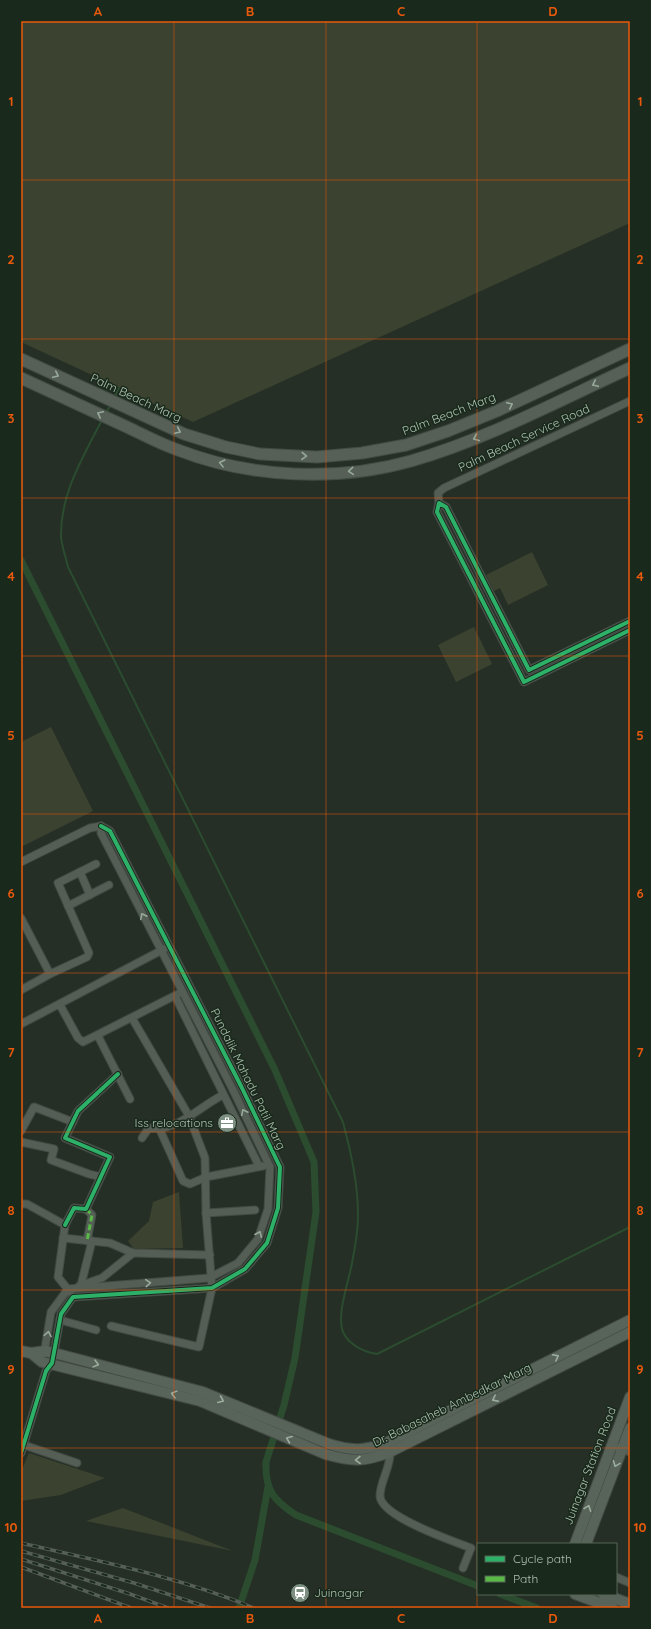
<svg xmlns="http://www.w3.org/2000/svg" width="651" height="1629" font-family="Quicksand,sans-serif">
<rect width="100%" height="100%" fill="#252f26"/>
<!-- green -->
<g fill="#3b422f">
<polygon points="21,21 630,21 630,223 193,422 21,342"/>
<polygon points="532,552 548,585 508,605 500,588 494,591 486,575"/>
<polygon points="474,627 492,664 456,682 438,645"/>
<polygon points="51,727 93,811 21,847 21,742"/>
<polygon points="179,1192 183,1248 134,1249 128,1241 149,1221 153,1202"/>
<polygon points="29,1453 105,1478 61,1495 21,1501 21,1472"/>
<polygon points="123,1508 233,1551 86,1521"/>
</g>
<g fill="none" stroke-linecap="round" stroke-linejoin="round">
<!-- stream -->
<g stroke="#2b4c2f" stroke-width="2">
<polyline points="114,398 119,388"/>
<polyline points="106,413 111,404"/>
<path d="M 102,420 C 83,457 60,494 61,537 C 62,547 66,558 68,567 L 343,1122 C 351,1153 358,1183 358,1215 C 358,1230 355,1248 352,1263 C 349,1281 336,1315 343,1332 C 349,1345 364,1352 377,1354 L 630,1227"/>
</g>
<!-- canal -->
<g stroke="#2b4c2f" stroke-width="7">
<path d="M 21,560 L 275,1070 L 314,1162 L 316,1212 L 295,1358 L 284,1405 L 266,1462 C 265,1490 273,1500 296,1515 L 478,1586"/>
<polyline points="500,1594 537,1608"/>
<polyline points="239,1608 255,1560 268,1487"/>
</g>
<!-- street casing -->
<g stroke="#424a43" stroke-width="9">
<g id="street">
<polyline points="439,503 438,493 444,488 630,401"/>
<polyline points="630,621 529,670 446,507 439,503 437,512 524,682 630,630"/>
<polyline points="21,862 90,828 101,826"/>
<polyline points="80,872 90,895"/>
<polyline points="68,906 109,885"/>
<polyline points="21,918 50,974"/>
<polyline points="21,990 50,974 87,957 89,953 58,883 96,864"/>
<polyline points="175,996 259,1166"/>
<polyline points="60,1005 78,1038 83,1042 178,994"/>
<polyline points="21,1024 164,949"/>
<polyline points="98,1036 130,1099"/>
<polyline points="160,1130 183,1181 190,1184 206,1177 263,1166"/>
<polyline points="21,1131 34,1107 73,1122"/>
<path d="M 142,1138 L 149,1128 C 176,1133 200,1106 223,1095"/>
<polyline points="21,1142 54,1149 51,1160 89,1174 101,1177"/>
<polyline points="21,1204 27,1204 65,1225 58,1277 70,1292"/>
<polyline points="86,1209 92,1215 87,1241"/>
<polyline points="206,1213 255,1210"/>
<polyline points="65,1225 74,1208 86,1209 110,1157 65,1138 78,1111 118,1074"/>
<polyline points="63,1238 110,1243 133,1253 210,1255"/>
<polyline points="81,1285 92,1241"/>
<polyline points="79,1286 102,1278 133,1253"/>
<polyline points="60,1320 96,1330"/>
<polyline points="111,1326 199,1347 212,1288 206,1213 205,1158 189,1116 132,1018"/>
<polyline points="44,1354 51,1312 68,1289 209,1278 238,1263 258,1239 268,1209 270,1167 233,1090 101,833 101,826"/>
<polyline points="21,1444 77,1463"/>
<polyline points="612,1445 630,1452"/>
<path d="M 390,1452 C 391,1467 380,1481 380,1496 C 381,1517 453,1541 471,1548 L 463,1568"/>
<polyline points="21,1453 46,1371 52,1363 61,1314 73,1297 212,1288 245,1269 267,1243 278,1208 280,1167 241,1086 110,831 101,826"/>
<polyline points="616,1577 630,1583"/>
</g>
</g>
<!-- secondary casing -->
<g stroke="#424a43" stroke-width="12">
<g id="secondary">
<path d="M 21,1351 L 31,1353 L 42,1362 L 200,1401 L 325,1454 C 353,1462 364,1462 390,1452 L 630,1332"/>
<path d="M 31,1353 L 45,1351 L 54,1353 L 203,1392 L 329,1444 C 352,1451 364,1451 386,1443 L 630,1320"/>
<polyline points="575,1544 630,1397"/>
<polyline points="586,1544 630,1428"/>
<polyline points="575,1594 613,1608"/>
<polyline points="603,1594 630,1604"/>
</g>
</g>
<!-- primary casing -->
<g stroke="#414c43" stroke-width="13">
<g id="primary">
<polyline points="21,359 184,434 226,447 260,454 317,457 362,453 406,445 448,431 497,411 630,349"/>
<path d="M 21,378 C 56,394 92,411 127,427 C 144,435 160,444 178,450 C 250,478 337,482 411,461 C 487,439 558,401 630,368"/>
</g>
</g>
<!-- street -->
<use href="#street" stroke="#545e55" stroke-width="7"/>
<!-- secondary -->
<use href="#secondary" stroke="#586359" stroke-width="10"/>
<!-- primary -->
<use href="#primary" stroke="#566057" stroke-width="11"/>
<!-- rail casing -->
<g stroke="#555f56" stroke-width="3.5">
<g id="rail">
<path d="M 21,1543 C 99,1561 180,1577 254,1608"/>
<polyline points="21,1551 134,1583 210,1608"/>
<polyline points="21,1559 130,1594 168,1608"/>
<polyline points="21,1567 131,1608"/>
</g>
</g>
<!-- rail -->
<use href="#rail" stroke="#19291b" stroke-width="2" stroke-dasharray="6" stroke-linecap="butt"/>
<!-- quiet -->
<polyline stroke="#58b947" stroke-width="3" stroke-dasharray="6 3" stroke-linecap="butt" points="86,1209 92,1215 87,1241"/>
<!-- cycleway casing -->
<g stroke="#19291b" stroke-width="6">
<g id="cycleway">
<polyline points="630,621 529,670 446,507 439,503 437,512 524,682 630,630"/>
<polyline points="65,1225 74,1208 86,1209 110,1157 65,1138 78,1111 118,1074"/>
<polyline points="21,1453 46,1371 52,1363 61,1314 73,1297 212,1288 245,1269 267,1243 278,1208 280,1167 241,1086 110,831 101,826"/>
</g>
</g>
<!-- cycleway -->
<use href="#cycleway" stroke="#2db169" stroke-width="4"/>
</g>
<!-- one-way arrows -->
<defs><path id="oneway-chevron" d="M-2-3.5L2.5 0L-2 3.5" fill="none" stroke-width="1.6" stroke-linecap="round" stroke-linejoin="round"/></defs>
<g stroke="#97aa9a">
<use href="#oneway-chevron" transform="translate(56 375) rotate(25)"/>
<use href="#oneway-chevron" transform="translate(595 384) rotate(155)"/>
<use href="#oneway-chevron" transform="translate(510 405) rotate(-25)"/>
<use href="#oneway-chevron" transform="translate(100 414) rotate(-155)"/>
<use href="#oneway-chevron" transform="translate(178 431) rotate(25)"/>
<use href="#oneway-chevron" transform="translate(476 438) rotate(157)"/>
<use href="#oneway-chevron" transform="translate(304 456) rotate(3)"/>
<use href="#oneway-chevron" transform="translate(222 463) rotate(-166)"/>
<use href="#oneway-chevron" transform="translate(351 471) rotate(175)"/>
</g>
<g stroke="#97a999">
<use href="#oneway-chevron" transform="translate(143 916) rotate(-117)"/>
<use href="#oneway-chevron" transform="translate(244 1112) rotate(-116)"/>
<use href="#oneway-chevron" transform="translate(259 1234) rotate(-67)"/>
<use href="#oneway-chevron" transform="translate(148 1283) rotate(-5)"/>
<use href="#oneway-chevron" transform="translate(48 1334) rotate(-80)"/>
</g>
<g stroke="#9caf9f">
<use href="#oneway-chevron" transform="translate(556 1357) rotate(-27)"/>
<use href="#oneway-chevron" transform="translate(96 1364) rotate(15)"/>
<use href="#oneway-chevron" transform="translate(174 1394) rotate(-165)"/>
<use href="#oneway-chevron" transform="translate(495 1399) rotate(153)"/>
<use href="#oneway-chevron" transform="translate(221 1400) rotate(23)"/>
<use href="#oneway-chevron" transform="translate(289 1439) rotate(-158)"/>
<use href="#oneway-chevron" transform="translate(358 1460) rotate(179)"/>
<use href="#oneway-chevron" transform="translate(616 1464) rotate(111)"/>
<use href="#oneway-chevron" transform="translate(588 1508) rotate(-69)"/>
</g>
<!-- grid -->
<path fill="none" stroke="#e8590c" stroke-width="1" stroke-opacity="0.55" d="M 174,21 L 174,1608M 326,21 L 326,1608M 477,21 L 477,1608M 21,180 L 630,180M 21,339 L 630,339M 21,498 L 630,498M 21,656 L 630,656M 21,814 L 630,814M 21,973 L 630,973M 21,1132 L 630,1132M 21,1290 L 630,1290M 21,1448 L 630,1448"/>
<!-- icons -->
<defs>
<g id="office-disc" transform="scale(1)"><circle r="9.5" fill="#7d8f80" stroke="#19291b"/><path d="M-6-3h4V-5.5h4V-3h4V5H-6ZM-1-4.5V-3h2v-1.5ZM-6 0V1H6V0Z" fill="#fff"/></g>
<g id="station-disc" transform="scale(1)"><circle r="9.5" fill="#7d8f80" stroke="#19291b"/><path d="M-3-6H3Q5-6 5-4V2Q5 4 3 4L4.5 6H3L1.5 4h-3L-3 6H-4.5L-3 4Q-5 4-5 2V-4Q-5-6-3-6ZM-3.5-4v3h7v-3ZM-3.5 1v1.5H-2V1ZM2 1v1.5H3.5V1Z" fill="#fff"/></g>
</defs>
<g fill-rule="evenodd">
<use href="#office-disc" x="227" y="1123"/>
<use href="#station-disc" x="300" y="1593"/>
</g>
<g text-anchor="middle" stroke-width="3" stroke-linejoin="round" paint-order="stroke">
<!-- street labels -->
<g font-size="12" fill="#adc2b0" stroke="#19291b">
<text transform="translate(136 398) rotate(25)" y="4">Palm Beach Marg</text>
<text transform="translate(449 414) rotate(-21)" y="4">Palm Beach Marg</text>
<text transform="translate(524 438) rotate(-25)" y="4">Palm Beach Service Road</text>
<text transform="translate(248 1079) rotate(64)" y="4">Pundalik Mahadu Patil Marg</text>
<text transform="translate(452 1405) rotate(-26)" y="4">Dr. Babasaheb Ambedkar Marg</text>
<text transform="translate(590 1466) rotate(-69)" y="4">Juinagar Station Road</text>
</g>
<!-- poi labels -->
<g font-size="12" fill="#adc2b0" stroke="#19291b" text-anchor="end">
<text x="213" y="1127">Iss relocations</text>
<text x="314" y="1597" text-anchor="start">Juinagar</text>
</g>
</g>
<!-- border -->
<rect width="651" height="1629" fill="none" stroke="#19291b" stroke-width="44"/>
<!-- legend -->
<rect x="477" y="1543" width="140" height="52" fill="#19291b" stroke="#546657"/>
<rect x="485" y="1556" width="20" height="6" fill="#2db169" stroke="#546657"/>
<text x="513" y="1563" font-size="12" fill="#adc2b0">Cycle path</text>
<rect x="485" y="1576" width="20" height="6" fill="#58b947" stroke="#546657"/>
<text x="513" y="1583" font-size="12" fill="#adc2b0">Path</text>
<rect x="22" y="22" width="607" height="1585" fill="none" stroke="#e8590c" stroke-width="1.5"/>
<g font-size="13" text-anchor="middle" font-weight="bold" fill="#e8590c">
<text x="98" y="16">A</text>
<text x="250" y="16">B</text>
<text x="401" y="16">C</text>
<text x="553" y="16">D</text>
<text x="11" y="106">1</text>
<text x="640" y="106">1</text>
<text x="11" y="264">2</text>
<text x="640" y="264">2</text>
<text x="11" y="423">3</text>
<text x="640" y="423">3</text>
<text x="11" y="581">4</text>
<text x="640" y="581">4</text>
<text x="11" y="740">5</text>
<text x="640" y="740">5</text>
<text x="11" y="898">6</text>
<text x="640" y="898">6</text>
<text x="11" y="1057">7</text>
<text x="640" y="1057">7</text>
<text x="11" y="1215">8</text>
<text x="640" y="1215">8</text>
<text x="11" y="1374">9</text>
<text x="640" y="1374">9</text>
<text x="11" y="1532">10</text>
<text x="640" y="1532">10</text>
<text x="98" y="1623">A</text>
<text x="250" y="1623">B</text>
<text x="401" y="1623">C</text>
<text x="553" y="1623">D</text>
</g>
</svg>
